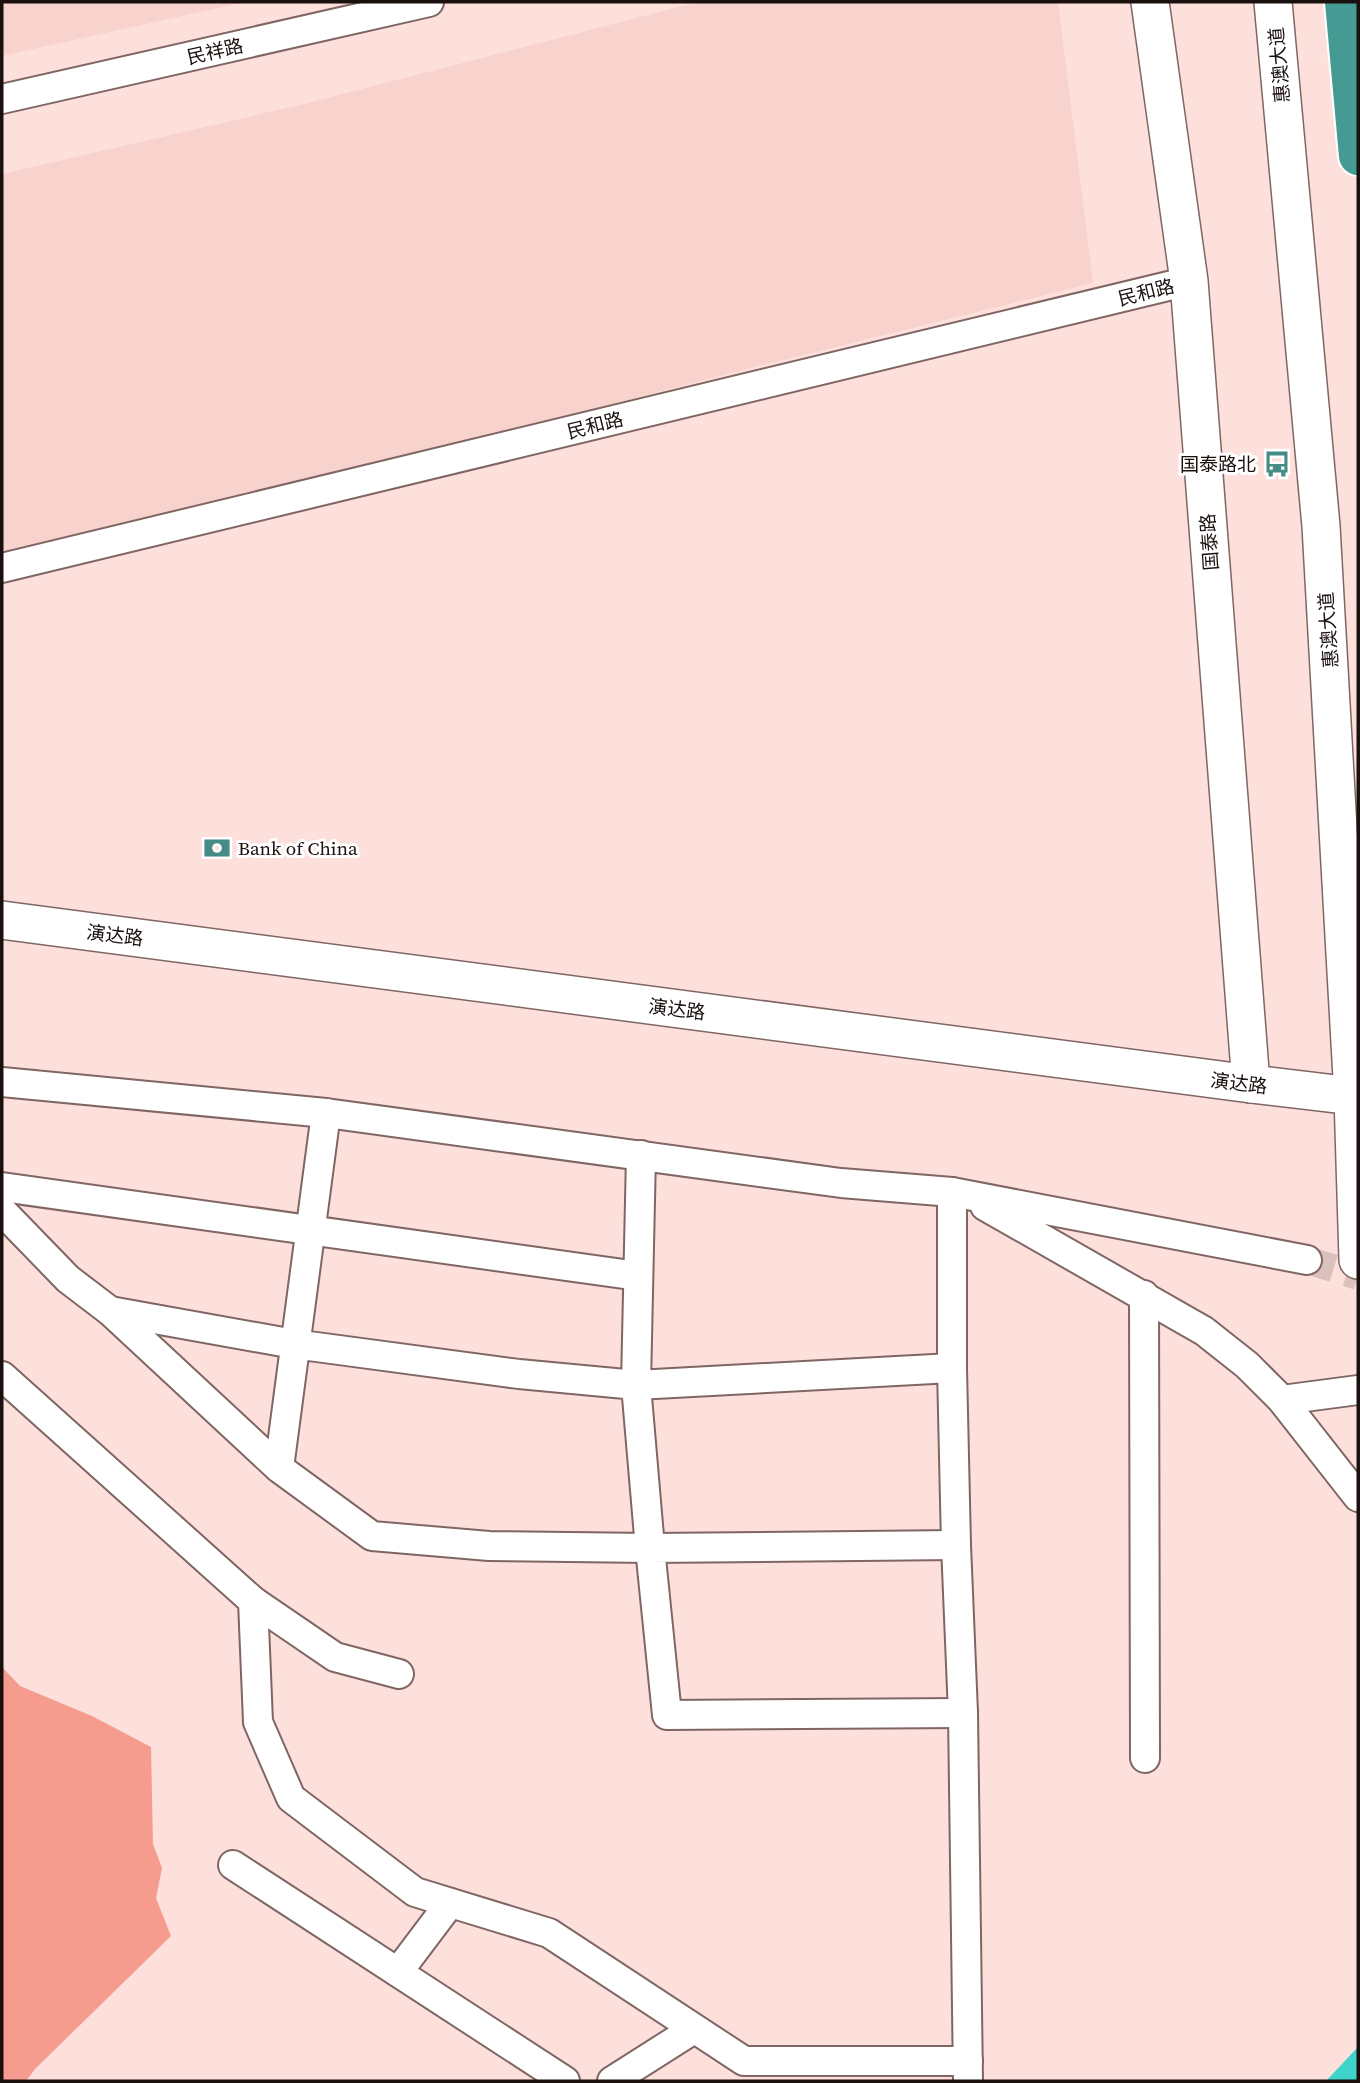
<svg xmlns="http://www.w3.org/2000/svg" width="1360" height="2083" font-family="'Source Serif 4','Noto Sans SC',serif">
<rect width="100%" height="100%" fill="#fde0db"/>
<!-- built -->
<g fill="#f8d2cc">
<polygon points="2,2 245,2 2,56"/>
<polygon points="698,2 1058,2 1093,283 727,374 388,463 2,560 2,174 304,104"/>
</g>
<!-- green -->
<polygon fill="#f69c8f" points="2,1667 20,1686 92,1716 151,1747 153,1844 162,1868 156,1898 171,1936 35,2069 26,2081 2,2081"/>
<!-- water -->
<polygon fill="#3fd4ca" points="1358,2047 1358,2081 1325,2081 1326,2081"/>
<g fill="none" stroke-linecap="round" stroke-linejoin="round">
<!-- minor-tunnel -->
<polyline stroke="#dbc1bc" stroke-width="28" stroke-dasharray="28 14" stroke-linecap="butt" points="1307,1260 1358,1276"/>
<!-- minor casing -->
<g stroke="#7f6662" stroke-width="32">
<g id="minor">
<polyline points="2,99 429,2"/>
<polyline points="2,568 1189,281"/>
<polyline points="2,1082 326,1113 841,1183 952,1192 1307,1260"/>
<polyline points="641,1155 636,1385 952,1368"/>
<polyline points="2,1187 638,1276"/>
<polyline points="952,1192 952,1368 956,1545 963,1713 968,2081"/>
<polyline points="985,1206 1204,1331 1247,1365 1282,1400 1358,1497"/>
<polyline points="2,1211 68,1279 110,1311"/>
<polyline points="1144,1295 1145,1758"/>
<polyline points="2,1376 253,1601 258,1722 291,1798 415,1892 549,1933 744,2061 968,2061"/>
<polyline points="1282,1400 1358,1390"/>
<polyline points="279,1468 372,1536 489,1546 650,1548 636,1385 519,1374 294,1344 110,1311 279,1468 326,1113"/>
<polyline points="956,1545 650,1548 667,1715 963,1713"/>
<polyline points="253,1601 335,1657 399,1674"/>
<polyline points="233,1865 565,2081"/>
<polyline points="398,1972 450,1903"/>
<polyline points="612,2081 694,2029"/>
</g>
</g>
<!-- tertiary casing -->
<g stroke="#7f6662" stroke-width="40">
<g id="tertiary">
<polyline points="1150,2 1189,281 1251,1084"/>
<polyline points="1273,2 1321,526 1353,1096 1358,1260"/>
<polyline points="2,920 1251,1084 1353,1096"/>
</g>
</g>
<!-- motorway casing -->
<g stroke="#fff" stroke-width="42">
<polyline id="motorway" points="1344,2 1358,156"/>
</g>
<!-- minor -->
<use href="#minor" stroke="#fff" stroke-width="28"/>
<!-- tertiary -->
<use href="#tertiary" stroke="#fff" stroke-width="37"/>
<!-- motorway -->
<use href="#motorway" stroke="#459b94" stroke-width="38"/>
</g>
<!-- icons -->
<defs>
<g id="bus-bare" transform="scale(2.1)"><path d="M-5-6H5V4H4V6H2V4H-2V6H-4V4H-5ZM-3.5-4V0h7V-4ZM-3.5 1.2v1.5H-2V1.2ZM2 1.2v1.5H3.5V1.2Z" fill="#458c86" stroke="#fff" stroke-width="2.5" paint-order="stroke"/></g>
<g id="bank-bare" transform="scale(2.1)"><path d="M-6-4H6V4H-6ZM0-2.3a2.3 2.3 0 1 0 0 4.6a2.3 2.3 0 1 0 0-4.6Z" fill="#458c86" stroke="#fff" stroke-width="2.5" paint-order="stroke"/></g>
</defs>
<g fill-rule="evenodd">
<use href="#bus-bare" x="1277" y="464"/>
<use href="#bank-bare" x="217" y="848"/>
</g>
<g text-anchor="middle" stroke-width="6" stroke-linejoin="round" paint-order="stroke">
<!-- street labels -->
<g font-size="19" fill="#1a110f" stroke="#fff">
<text transform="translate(215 51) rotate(-13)" y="7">民祥路</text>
<text transform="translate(1279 65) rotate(-95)" y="7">惠澳大道</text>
<text transform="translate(1146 292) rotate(-14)" y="7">民和路</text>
<text transform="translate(595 425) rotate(-14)" y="7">民和路</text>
<text transform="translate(1209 542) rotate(-94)" y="7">国泰路</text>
<text transform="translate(1328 630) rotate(-94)" y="7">惠澳大道</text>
<text transform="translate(115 935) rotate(7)" y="7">演达路</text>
<text transform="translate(677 1009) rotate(7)" y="7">演达路</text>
<text transform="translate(1239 1083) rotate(7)" y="7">演达路</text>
</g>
<!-- poi labels -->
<g font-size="19" fill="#1a110f" stroke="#fff" text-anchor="end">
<text x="1256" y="471">国泰路北</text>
<text x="238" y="855" text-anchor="start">Bank of China</text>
</g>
</g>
<!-- border -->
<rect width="1360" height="2083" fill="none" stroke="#1a110f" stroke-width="7"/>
</svg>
